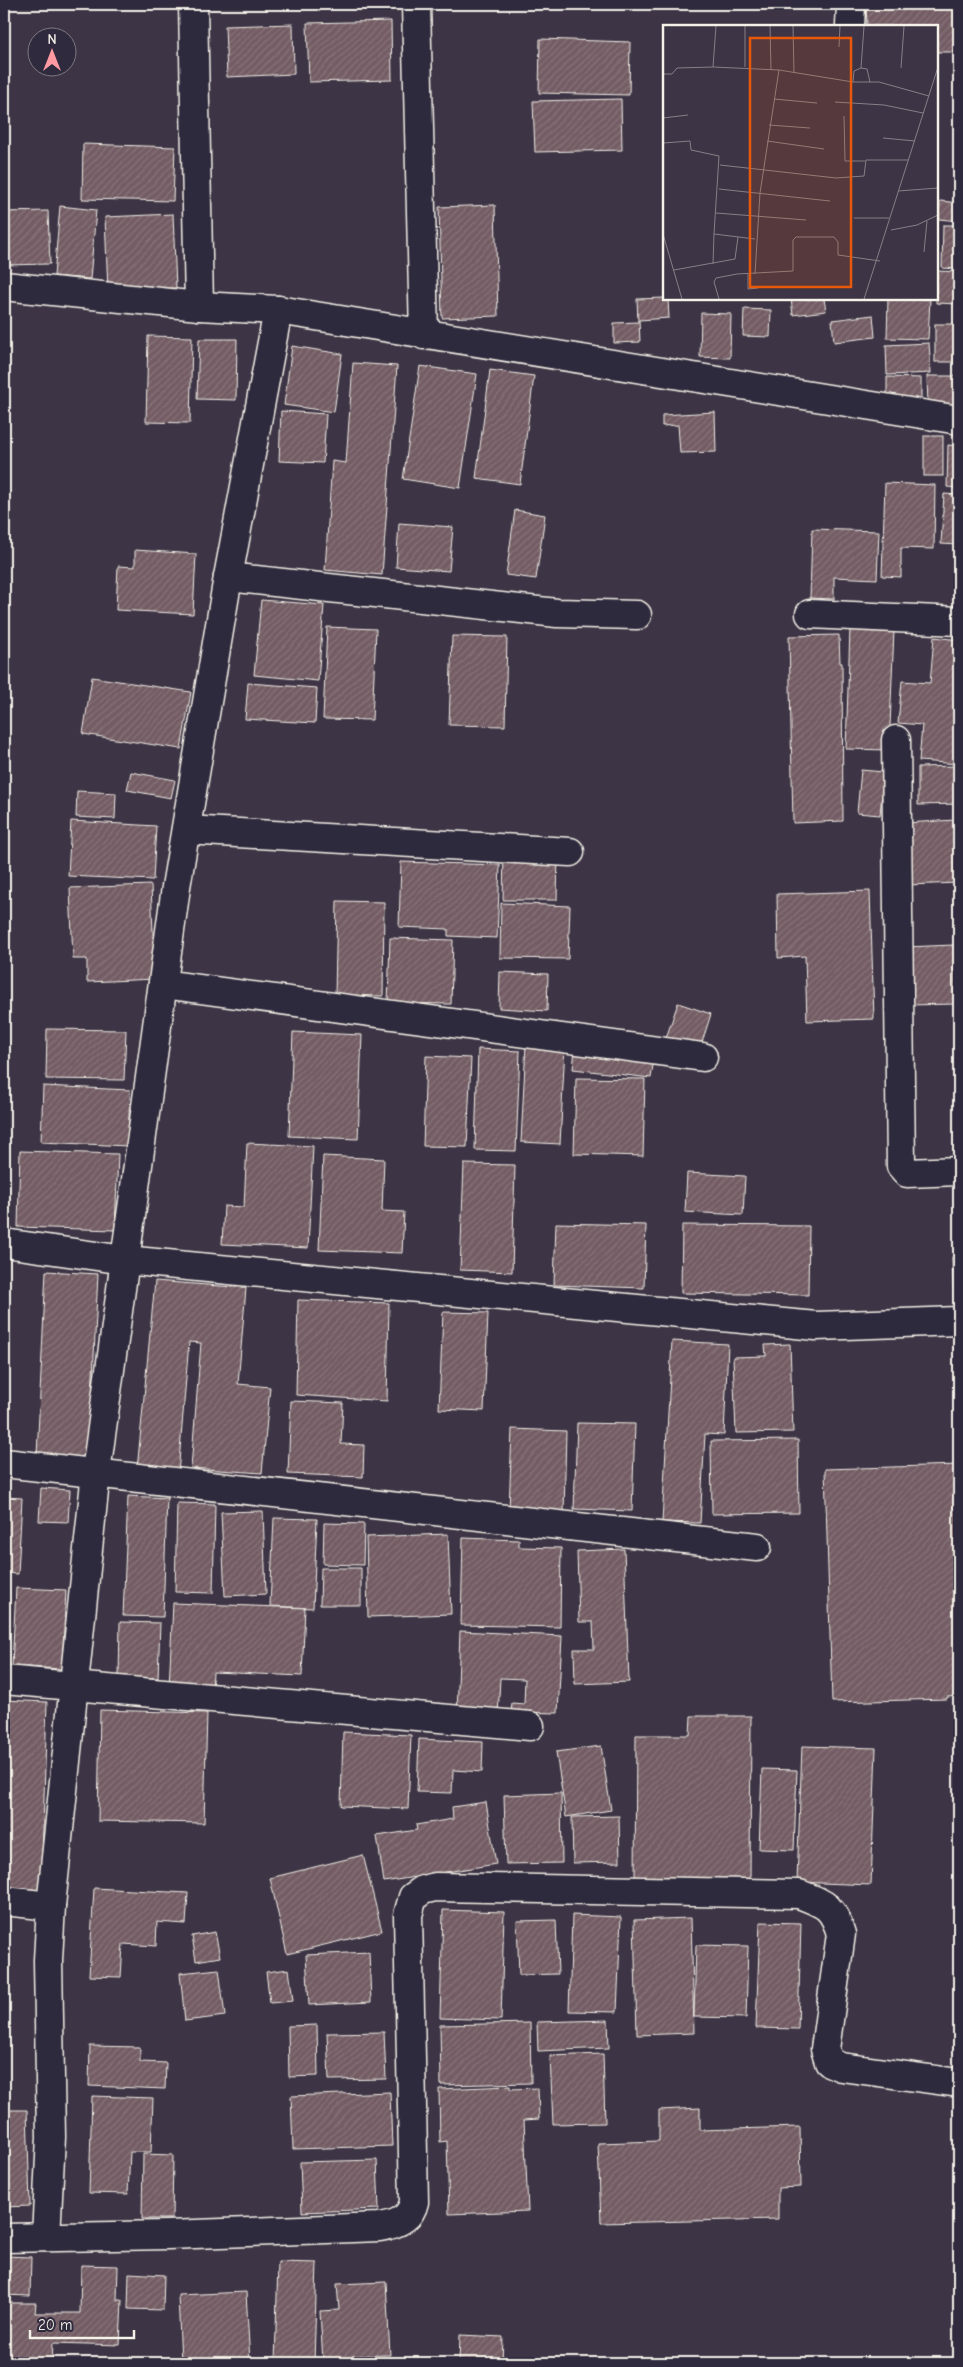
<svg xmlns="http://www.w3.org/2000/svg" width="963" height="2367" font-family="'Comic Neue',sans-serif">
<defs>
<pattern id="building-hatch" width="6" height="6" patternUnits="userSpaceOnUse" patternTransform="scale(1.25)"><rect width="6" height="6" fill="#735c64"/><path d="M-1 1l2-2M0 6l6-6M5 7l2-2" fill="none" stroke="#88747a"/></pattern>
</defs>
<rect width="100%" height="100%" fill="#3d3445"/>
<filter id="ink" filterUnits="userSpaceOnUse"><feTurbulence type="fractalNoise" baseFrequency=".02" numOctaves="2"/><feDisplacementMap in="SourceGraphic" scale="10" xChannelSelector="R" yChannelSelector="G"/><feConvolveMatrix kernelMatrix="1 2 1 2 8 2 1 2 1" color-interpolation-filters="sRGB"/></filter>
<g filter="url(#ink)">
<!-- building -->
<g fill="url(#building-hatch)" stroke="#f4f1e8">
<polygon points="866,4 956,4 958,52 937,52 937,26 867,26"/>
<polygon points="391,21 392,80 309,82 307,23"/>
<polygon points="293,24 294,74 227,77 225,26"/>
<polygon points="540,39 630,42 629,95 539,93"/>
<polygon points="621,99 622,150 535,152 533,101"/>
<polygon points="83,144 175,147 173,201 82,199"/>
<polygon points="940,201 959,203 959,221 939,219"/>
<polygon points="495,205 498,316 442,318 439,207"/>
<polygon points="60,206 96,210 90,279 54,276"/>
<polygon points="48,211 50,264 4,265 4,212"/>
<polygon points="173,214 176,288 108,291 105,217"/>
<polygon points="943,225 959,225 959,269 942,268"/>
<polygon points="937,271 959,272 959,304 936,303"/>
<polygon points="664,298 668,299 669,318 639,320 640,342 614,343 614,323 638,322 637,299"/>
<polygon points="791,299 824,299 826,311 793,315"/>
<polygon points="888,299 930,299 928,339 887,338"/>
<polygon points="744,309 771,310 770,337 743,336"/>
<polygon points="701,313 731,314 730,358 700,357"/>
<polygon points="873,315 875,337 834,342 832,320"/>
<rect x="935" y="324" width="24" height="38"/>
<polygon points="148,336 192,337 190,423 146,422"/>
<polygon points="199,339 237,339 236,400 197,399"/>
<polygon points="929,343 931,373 887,375 886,345"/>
<polygon points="292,346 342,354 334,412 284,405"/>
<polygon points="353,363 397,366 382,575 325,570 332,461 346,463"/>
<polygon points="420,366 477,374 460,488 403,479"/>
<polygon points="490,370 534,376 520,484 476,478"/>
<polygon points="927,376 959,376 959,405 928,406"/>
<polygon points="887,377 921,378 921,402 887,401"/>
<polygon points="281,411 326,414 323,463 279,461"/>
<polygon points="715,412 716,452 680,453 678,425 662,426 662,415"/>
<rect x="924" y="436" width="19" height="40"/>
<polygon points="948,445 959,446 959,488 947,487"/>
<polygon points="885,483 935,485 934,549 901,548 901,577 882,576"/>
<polygon points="944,494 959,495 959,545 941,544"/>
<polygon points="515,510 545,515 536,579 506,575"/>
<polygon points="399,523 453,527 449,571 396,567"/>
<polygon points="812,529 879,531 877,579 834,577 834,599 810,598"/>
<polygon points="135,550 196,554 193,614 116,610 118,566 135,567"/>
<polygon points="261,600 324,605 318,681 254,675"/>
<polygon points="327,627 376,629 372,720 323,719"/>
<polygon points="850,628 894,630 889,750 846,749"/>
<polygon points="839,635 840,663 842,663 843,821 793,823 789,636"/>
<polygon points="452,636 507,637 505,726 449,725"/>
<polygon points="934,637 959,640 959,764 919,761 922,725 898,723 902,681 930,683"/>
<polygon points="92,677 191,692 181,749 83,734"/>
<polygon points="248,683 317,688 315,723 245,719"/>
<polygon points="959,766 959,804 918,805 918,767"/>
<polygon points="861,770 884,772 880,815 857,813"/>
<polygon points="131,772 175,780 171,798 127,790"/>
<polygon points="77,791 116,793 115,819 76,817"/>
<polygon points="955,820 958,883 908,885 906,823"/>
<polygon points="71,821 156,826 153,880 68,876"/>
<polygon points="504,852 558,853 557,900 503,900"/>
<polygon points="401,862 500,865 497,938 448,936 448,929 399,927"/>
<polygon points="151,885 155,979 87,982 87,959 73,959 70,888"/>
<polygon points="870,891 874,1019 807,1021 805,956 778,958 777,894"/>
<polygon points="337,901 384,902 383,996 335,995"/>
<polygon points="501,903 570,906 568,959 500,958"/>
<polygon points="390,938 453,940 451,1004 388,1003"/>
<polygon points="954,945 956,1004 907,1005 905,947"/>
<polygon points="500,972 548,974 547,1011 499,1008"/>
<polygon points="678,1003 711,1014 698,1055 664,1044"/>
<polygon points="47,1029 126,1030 124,1080 46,1079"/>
<polygon points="293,1032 362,1035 358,1139 289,1136"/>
<polygon points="526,1044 565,1046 560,1144 521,1142"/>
<polygon points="478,1049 520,1051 516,1151 475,1150"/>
<polygon points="575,1049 654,1059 651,1078 573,1069"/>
<polygon points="426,1056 471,1058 467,1147 423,1146"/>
<polygon points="576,1078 645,1079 643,1156 574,1154"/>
<polygon points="43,1086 130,1090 128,1146 41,1142"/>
<polygon points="247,1143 313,1146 308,1248 222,1244 224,1206 244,1207"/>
<polygon points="20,1151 118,1154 115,1230 18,1227"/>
<polygon points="323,1156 384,1159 382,1211 404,1212 402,1253 319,1250"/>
<polygon points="464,1164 515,1165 512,1272 460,1270"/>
<polygon points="687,1173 745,1176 743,1215 685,1212"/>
<polygon points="556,1223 646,1225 644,1288 554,1285"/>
<polygon points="682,1225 809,1226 808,1295 681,1293"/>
<polygon points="952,1257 959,1257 959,1302 954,1302"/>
<polygon points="46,1271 98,1274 89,1458 37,1455"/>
<polygon points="155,1281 246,1288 238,1384 270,1387 262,1473 191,1468 201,1343 189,1342 178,1474 137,1470"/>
<polygon points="298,1300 389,1303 387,1401 296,1395"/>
<polygon points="443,1312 488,1313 484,1411 439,1409"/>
<polygon points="672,1341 728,1344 724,1435 705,1434 700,1523 662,1522"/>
<polygon points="790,1344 793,1432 736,1433 733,1357 766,1356 765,1345"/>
<polygon points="291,1401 343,1403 341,1444 364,1445 363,1477 288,1474"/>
<polygon points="577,1423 635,1424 632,1511 574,1509"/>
<polygon points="512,1429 566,1431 564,1513 509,1511"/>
<polygon points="798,1440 799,1513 712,1514 711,1441"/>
<polygon points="959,1465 959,1696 947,1697 947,1699 832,1702 825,1469"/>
<polygon points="41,1488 70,1490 68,1522 39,1521"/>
<polygon points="128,1496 167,1498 163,1617 123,1616"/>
<polygon points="4,1497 22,1498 18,1574 4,1573"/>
<polygon points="177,1503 215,1504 213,1593 175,1592"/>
<polygon points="263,1511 266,1594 225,1596 221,1512"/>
<polygon points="274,1518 317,1519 313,1608 270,1606"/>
<polygon points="324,1523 364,1524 363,1565 323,1564"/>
<polygon points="448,1534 451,1614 368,1617 366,1537"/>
<polygon points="463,1538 519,1540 519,1547 561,1548 560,1627 461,1625"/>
<polygon points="624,1549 629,1682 575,1684 574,1649 594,1649 593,1622 579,1622 577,1551"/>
<polygon points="321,1568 361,1568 361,1605 320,1605"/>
<polygon points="16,1588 66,1590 62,1669 12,1666"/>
<polygon points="173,1603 305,1608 302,1676 213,1672 212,1690 169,1688"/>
<polygon points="120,1622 160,1623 158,1678 119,1677"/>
<polygon points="460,1631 562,1636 558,1713 511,1712 512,1703 524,1704 525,1679 500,1678 498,1716 457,1714"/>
<polygon points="4,1700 47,1702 41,1893 4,1891"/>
<polygon points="100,1710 207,1713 204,1823 98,1821"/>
<polygon points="691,1716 751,1716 750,1881 635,1880 636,1735 690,1735"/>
<polygon points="343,1732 411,1735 408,1809 341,1806"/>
<polygon points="419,1739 483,1742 482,1772 453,1770 452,1793 417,1792"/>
<polygon points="601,1746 611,1810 566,1817 556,1752"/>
<polygon points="802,1746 876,1748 871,1885 797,1882"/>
<polygon points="762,1769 797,1770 794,1850 759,1849"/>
<polygon points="561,1793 562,1863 506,1864 504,1795"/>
<polygon points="486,1802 496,1864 384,1882 377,1836 417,1830 416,1825 453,1819 452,1807"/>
<polygon points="619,1816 620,1862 573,1863 572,1817"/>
<polygon points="363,1855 382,1931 287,1954 270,1878"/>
<polygon points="94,1888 188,1893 186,1924 157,1922 156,1946 123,1944 121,1977 89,1976"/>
<polygon points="443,1910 504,1912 501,2020 440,2018"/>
<polygon points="572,1915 621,1917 617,2012 569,2011"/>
<polygon points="691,1918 694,2033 637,2035 634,1920"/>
<polygon points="556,1920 558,1974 519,1975 517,1921"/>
<polygon points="760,1922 801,1923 798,2029 756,2028"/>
<polygon points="215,1932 220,1957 196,1961 192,1936"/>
<polygon points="696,1945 748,1946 746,2018 694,2017"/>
<polygon points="369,1952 371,2002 309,2005 306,1955"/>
<polygon points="219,1969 225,2016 185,2021 180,1973"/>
<polygon points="289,1969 293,2001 270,2003 266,1972"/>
<polygon points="608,2020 609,2048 538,2051 537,2022"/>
<polygon points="530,2023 531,2083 441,2085 440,2025"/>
<polygon points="317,2025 318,2076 289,2077 288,2026"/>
<polygon points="384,2032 386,2079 329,2080 327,2033"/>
<polygon points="90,2046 140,2047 140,2062 166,2063 165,2089 89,2086"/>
<polygon points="603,2054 605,2123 553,2124 550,2056"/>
<polygon points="510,2086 510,2089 538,2088 539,2119 524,2120 528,2211 449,2214 447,2141 440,2142 439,2089"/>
<polygon points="390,2092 392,2146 293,2149 291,2096"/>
<polygon points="92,2096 153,2098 151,2152 130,2152 128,2194 89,2193"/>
<polygon points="700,2108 700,2130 800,2127 801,2187 778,2188 778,2219 601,2223 598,2143 659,2141 659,2110"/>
<polygon points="4,2110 27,2110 30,2206 4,2207"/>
<polygon points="143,2154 173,2155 172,2219 142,2219"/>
<polygon points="377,2160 379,2209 302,2212 300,2162"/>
<polygon points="4,2256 31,2257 30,2296 4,2295"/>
<polygon points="278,2262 317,2263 314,2363 275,2363"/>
<polygon points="81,2265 118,2266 117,2300 122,2300 120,2345 53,2343 52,2363 4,2363 4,2303 36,2303 35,2313 80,2313"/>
<polygon points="129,2273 164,2275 163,2310 128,2309"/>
<polygon points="386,2282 390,2355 352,2356 352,2363 323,2363 320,2311 339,2310 337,2284"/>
<polygon points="246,2292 250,2363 181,2363 178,2295"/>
<polygon points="460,2335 503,2337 502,2363 459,2363"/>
</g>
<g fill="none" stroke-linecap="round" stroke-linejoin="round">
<!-- street casing -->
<g stroke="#f4f1e8" stroke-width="31">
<g id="street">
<polyline points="193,4 199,306"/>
<polyline points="416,4 424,335"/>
<polyline points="850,26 851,4"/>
<polyline points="4,286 199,306 278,310"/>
<polyline points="228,577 557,613 637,615"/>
<polyline points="810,614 959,621"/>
<polyline points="896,740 901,1166 907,1173 959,1171"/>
<polyline points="186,830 570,852"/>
<polyline points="163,984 703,1057"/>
<polyline points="4,1243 125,1260 816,1326 959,1321"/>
<polyline points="4,1463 757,1547"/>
<polyline points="4,1680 530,1726"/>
<polyline points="4,1901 51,1906"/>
<polyline points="46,2237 51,2137 48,1960 51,1906 96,1472 176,887 228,577 278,310 959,420"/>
<path d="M 4,2238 L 168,2235 L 379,2227 C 395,2225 410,2220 414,2202 L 408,1915 L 413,1897 L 423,1890 L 435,1887 L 799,1894 C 825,1904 833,1906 841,1934 L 825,2049 L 829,2062 L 841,2067 L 959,2083"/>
</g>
</g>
<!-- street -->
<use href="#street" stroke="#2f2a3d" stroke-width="28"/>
</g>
</g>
<!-- overview -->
<g transform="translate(663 25)">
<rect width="275" height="275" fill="#3d3445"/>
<path fill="none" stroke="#868086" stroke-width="1" d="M 53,1 L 50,42 L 116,45M 107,1 L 108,45M 130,1 L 131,48M 176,22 L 177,1M 82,42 L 82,1M 198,43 L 201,1M 238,43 L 241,1M 0,49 L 9,49 L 14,43 L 50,42M 190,57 L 191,46 L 198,43 L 204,44 L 207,57M 111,74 L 154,78M 172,77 L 221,80 L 260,88M 181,91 L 182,136 L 202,136M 0,93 L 25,90M 106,100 L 147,103M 220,113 L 252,116M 104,116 L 161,124M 0,118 L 27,116 L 28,125 L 56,131 L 51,209 L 92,214M 57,140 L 173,153 L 201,151 L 203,135 L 245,135M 56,164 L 167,176M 235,166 L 275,163M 53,188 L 143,195M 191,193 L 226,193M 228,205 L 254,200 L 275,190M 0,209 L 19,274M 261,227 L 264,196M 50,239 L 51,209M 11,245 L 72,234 L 75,212M 85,249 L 85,264 L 95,263M 92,249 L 97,168 L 116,45 L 190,57 L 216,57 L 266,71M 56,274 L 51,257 L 53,253 L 74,249 L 130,246 L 130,215 L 133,212 L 171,212 L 175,217 L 175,230 L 217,236M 201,274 L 275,42"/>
<path fill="#e8590c" fill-opacity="0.15" stroke="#e8590c" stroke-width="2.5" d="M 87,13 L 188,13 L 188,262 L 87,262 Z"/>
<rect width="275" height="275" fill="none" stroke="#f4f1e8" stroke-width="2.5"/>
</g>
<!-- margin -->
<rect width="963" height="2367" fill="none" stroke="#2f2a3d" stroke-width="20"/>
<rect x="10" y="10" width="943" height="2347" fill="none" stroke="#f4f1e8" stroke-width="2" filter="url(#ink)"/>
<!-- north arrow -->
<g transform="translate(52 52)"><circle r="24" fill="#2f2a3d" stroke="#7e7a81"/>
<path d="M0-4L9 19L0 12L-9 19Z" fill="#ff9aa2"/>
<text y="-8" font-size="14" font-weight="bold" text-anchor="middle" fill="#f4f1e8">N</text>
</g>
<!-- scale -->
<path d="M30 2330v8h104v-8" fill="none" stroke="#f4f1e8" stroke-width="2.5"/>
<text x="38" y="2330" font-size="15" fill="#f4f1e8" stroke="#2f2a3d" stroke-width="4" paint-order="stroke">20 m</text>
</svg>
